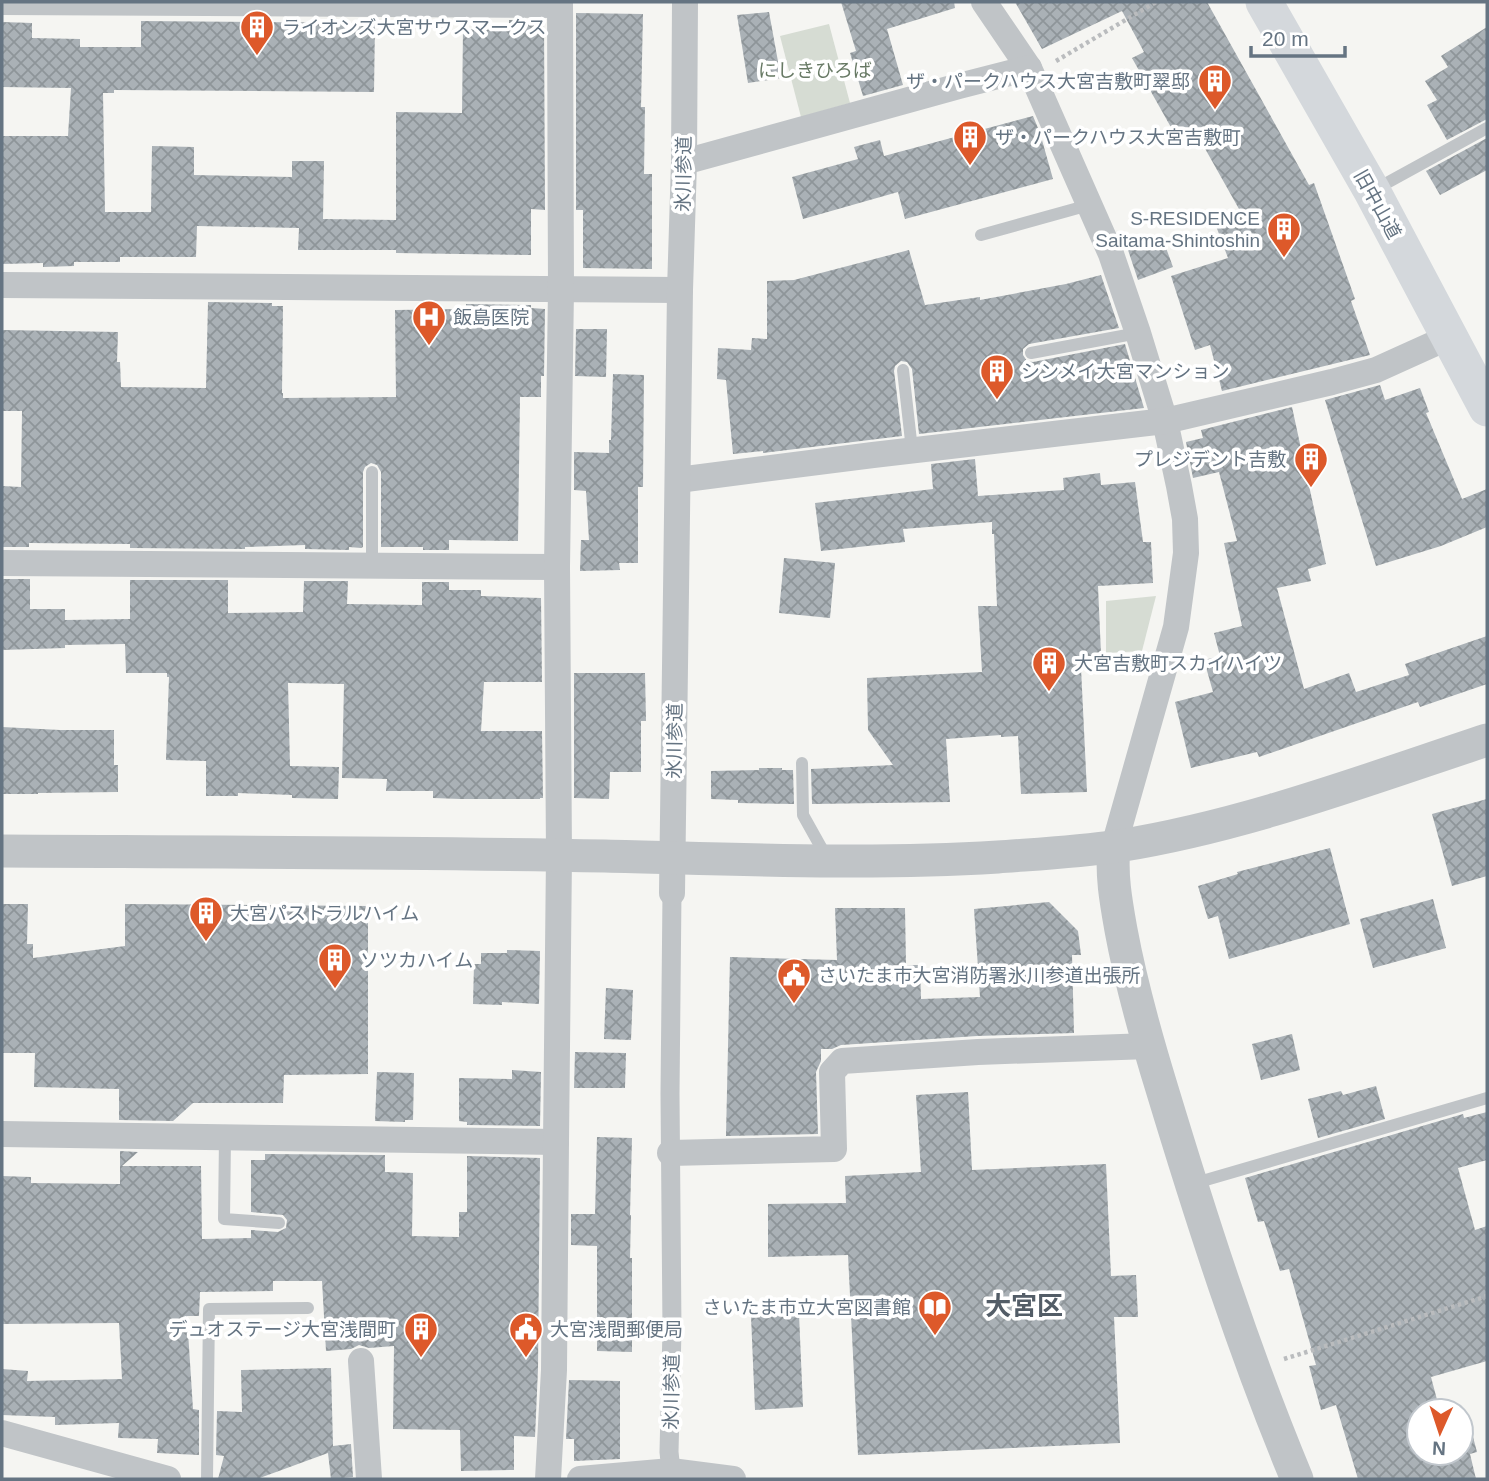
<svg xmlns="http://www.w3.org/2000/svg" width="1489" height="1481" font-family="Helvetica,'Noto Sans JP',sans-serif">
<defs>
<pattern id="building-cross-hatch" width="8" height="8" patternUnits="userSpaceOnUse" patternTransform="scale(1.75)"><rect width="8" height="8" fill="#aab1b6"/><path d="M0 0l8 8M0 8l8-8" fill="none" stroke="#8e9599"/></pattern>
</defs>
<rect width="100%" height="100%" fill="#f5f5f2"/>
<!-- green -->
<g fill="#d6dcd3">
<polygon points="829,24 850,103 801,117 780,36"/>
<polygon points="1156,596 1142,651 1106,653 1106,601"/>
</g>
<!-- building -->
<g fill="url(#building-cross-hatch)">
<polygon points="841,2 954,2 955,8 887,29 903,85 863,96 850,53 856,51"/>
<polygon points="1015,2 1207,2 1309,185 1314,183 1355,299 1351,301 1370,355 1222,391 1210,345 1195,350 1171,276 1228,258 1213,218 1239,209 1194,129 1177,138 1132,58 1144,52 1122,11 1042,49"/>
<polygon points="769,12 781,78 748,83 737,15"/>
<polygon points="576,13 643,14 641,107 645,107 644,174 652,174 652,269 583,268 583,210 576,210"/>
<polygon points="509,20 544,21 545,210 531,209 531,255 396,253 396,250 298,250 299,228 197,226 196,257 120,257 120,262 74,262 74,266 43,267 43,263 2,264 2,136 68,136 71,88 2,87 2,22 32,23 32,38 80,39 80,47 141,47 141,21 375,23 374,92 114,90 114,93 103,93 105,212 151,212 152,146 194,147 194,175 292,177 292,161 324,161 323,219 396,220 396,112 462,113 463,29 509,30"/>
<polygon points="1487,27 1487,119 1447,140 1427,105 1437,100 1425,81 1448,67 1441,56"/>
<polygon points="1033,116 1040,133 1053,179 905,219 898,192 803,219 792,177 858,159 854,147 880,140 884,156"/>
<polygon points="1487,138 1487,170 1440,195 1426,171"/>
<polygon points="1162,237 1173,267 1138,280 1128,250"/>
<polygon points="909,250 925,305 980,297 980,300 1066,284 1101,275 1119,328 1029,344 1023,349 1023,355 1027,361 1033,362 1125,344 1144,408 919,434 912,369 907,362 901,361 895,366 894,371 902,436 763,453 763,451 733,454 726,380 717,379 718,348 751,350 752,338 767,339 767,281 794,280"/>
<polygon points="208,302 272,303 272,306 283,306 282,393 283,393 283,398 396,397 395,310 466,309 466,304 531,305 531,308 545,309 544,376 541,376 541,397 520,397 518,541 449,540 449,550 423,550 423,547 381,547 381,472 377,465 371,463 365,467 363,472 363,547 361,548 349,547 349,550 305,549 305,545 245,547 245,549 130,548 130,544 29,543 29,547 2,547 2,486 21,487 22,411 2,411 2,330 118,332 117,362 120,362 121,387 206,388"/>
<polygon points="576,329 607,329 606,377 575,376"/>
<polygon points="613,374 644,375 643,487 638,487 638,563 619,563 620,570 580,571 581,540 589,540 586,491 574,490 574,452 609,453 609,440 611,440"/>
<polygon points="1380,385 1385,400 1420,388 1429,412 1426,413 1462,499 1487,489 1487,527 1441,546 1376,566 1325,400"/>
<polygon points="1292,407 1326,564 1308,569 1311,581 1277,588 1304,689 1349,673 1356,692 1409,675 1405,664 1487,636 1487,684 1420,707 1418,702 1259,757 1257,752 1191,768 1175,702 1213,692 1204,660 1220,656 1214,633 1242,626 1224,543 1237,541 1219,472 1193,478 1186,442 1203,438 1201,430"/>
<polygon points="975,459 978,496 1064,490 1063,478 1100,473 1101,485 1135,482 1143,542 1151,542 1153,583 1098,586 1101,654 1097,654 1097,660 1087,660 1087,667 1081,668 1087,792 1021,794 1018,736 1001,737 1001,735 946,739 950,802 812,804 811,769 893,765 868,730 867,678 982,672 978,606 997,606 994,534 992,534 992,522 903,529 905,542 821,551 815,503 933,489 931,464"/>
<polygon points="784,558 835,563 830,618 779,613"/>
<polygon points="2,579 30,579 30,609 65,609 65,620 130,619 130,580 228,580 228,613 303,612 304,581 348,581 347,604 422,605 422,582 449,582 449,590 481,590 481,596 541,598 542,682 484,682 481,731 542,731 543,798 540,798 540,799 460,799 433,798 433,791 386,791 387,779 342,778 344,684 288,683 290,766 339,767 338,799 292,798 292,795 238,793 238,796 206,796 206,761 166,760 169,677 167,677 167,673 126,673 125,644 65,645 65,648 2,650"/>
<polygon points="574,673 645,673 646,721 641,721 641,772 610,772 609,799 574,798"/>
<polygon points="2,727 60,730 114,730 114,765 118,765 118,792 38,793 38,794 2,794"/>
<polygon points="759,768 782,768 782,770 793,770 794,804 738,803 738,800 711,799 711,771 759,770"/>
<polygon points="1487,799 1487,876 1452,886 1432,814"/>
<polygon points="1330,848 1350,924 1229,959 1218,916 1208,919 1198,886 1238,874 1237,872"/>
<polygon points="1433,899 1446,948 1373,968 1360,919"/>
<polygon points="1049,902 1078,931 1081,955 1072,955 1074,1033 977,1036 841,1045 832,1049 821,1049 821,1061 816,1072 818,1134 726,1136 730,957 837,960 835,908 905,908 906,965 920,965 921,999 980,997 974,909"/>
<polygon points="2,904 28,904 27,944 33,944 33,958 125,946 125,904 368,906 368,1074 284,1075 283,1103 193,1103 173,1121 119,1120 119,1089 34,1087 35,1053 2,1053"/>
<polygon points="507,950 540,951 539,1004 502,1002 502,1005 473,1004 474,964 481,964 481,953 507,953"/>
<polygon points="606,988 633,990 631,1040 604,1039"/>
<polygon points="1292,1034 1300,1070 1261,1080 1252,1044"/>
<polygon points="575,1052 626,1053 625,1088 574,1088"/>
<polygon points="512,1070 541,1072 540,1126 467,1125 467,1122 459,1121 459,1078 512,1079"/>
<polygon points="377,1072 414,1073 413,1120 405,1120 405,1122 375,1121"/>
<polygon points="1376,1086 1385,1119 1318,1138 1308,1099 1341,1091 1343,1095"/>
<polygon points="968,1092 972,1170 1106,1164 1111,1276 1136,1275 1138,1317 1114,1317 1120,1443 858,1455 848,1255 768,1257 768,1204 846,1203 845,1176 921,1172 916,1095"/>
<polygon points="1487,1112 1487,1160 1458,1168 1475,1230 1487,1226 1487,1361 1431,1377 1440,1411 1419,1411 1419,1453 1461,1453 1461,1420 1468,1418 1477,1452 1470,1454 1476,1479 1358,1479 1336,1405 1321,1410 1309,1366 1316,1365 1289,1269 1280,1271 1264,1221 1258,1222 1245,1178 1463,1114 1464,1118"/>
<polygon points="597,1137 632,1138 630,1215 631,1215 630,1258 632,1258 632,1352 597,1351 597,1246 571,1245 571,1214 595,1214"/>
<polygon points="120,1151 138,1152 122,1166 201,1166 202,1239 251,1238 251,1230 278,1232 286,1228 287,1220 283,1215 251,1212 251,1160 265,1160 265,1154 385,1155 385,1172 413,1173 412,1236 459,1237 459,1212 467,1212 467,1156 540,1158 538,1369 535,1437 514,1436 514,1470 461,1471 460,1430 393,1429 394,1346 369,1348 359,1345 351,1349 326,1351 322,1281 273,1281 273,1291 200,1292 199,1316 187,1316 193,1409 199,1410 199,1455 157,1453 158,1439 118,1438 119,1423 55,1425 55,1417 2,1415 2,1369 28,1371 27,1381 122,1379 119,1323 2,1324 2,1176 31,1177 31,1183 120,1184"/>
<polygon points="799,1314 803,1407 755,1410 751,1316"/>
<polygon points="331,1368 333,1446 351,1444 353,1477 331,1479 328,1453 257,1479 218,1479 224,1456 216,1455 217,1411 242,1412 241,1370"/>
<polygon points="569,1380 620,1381 620,1459 574,1461 574,1439 566,1439"/>
</g>
<g fill="none" stroke-linecap="round" stroke-linejoin="round">
<!-- path -->
<g stroke="#babcbe" stroke-width="4.5" stroke-dasharray="3.5 3.5" stroke-linecap="butt">
<polyline points="1056,61 1156,2"/>
<polyline points="1284,1359 1487,1296"/>
</g>
<!-- service -->
<g stroke="#c0c4c7" stroke-width="12">
<polyline points="1374,190 1487,128"/>
<polyline points="981,235 1089,205"/>
<polyline points="1031,353 1138,333"/>
<polyline points="903,370 912,450"/>
<polyline points="372,472 372,566"/>
<polyline points="802,763 803,815 827,858"/>
<polyline points="225,1137 224,1219 279,1223"/>
<polyline points="1192,1184 1487,1098"/>
<polyline points="207,1479 209,1309 308,1308"/>
</g>
<!-- pedestrian -->
<polyline stroke="#c0c4c7" stroke-width="19" points="670,1479 671,1471 669,1452 672,1330 670,1094 672,893"/>
<!-- minor -->
<g stroke="#c0c4c7" stroke-width="26">
<polyline points="2,2 560,5"/>
<polyline points="984,2 1029,68 1111,254 1138,333 1165,421 1179,486 1185,519 1186,553 1176,627 1114,846"/>
<polyline points="684,162 959,86 1029,68"/>
<polyline points="2,285 680,290"/>
<polyline points="678,480 873,455 1165,421 1332,382 1376,370 1449,337"/>
<polyline points="2,563 557,567"/>
<polyline points="672,893 680,290 684,162 685,2"/>
<polyline points="2,1134 556,1142"/>
<polyline points="670,1153 834,1149 832,1072 842,1061 978,1052 1149,1046"/>
<polyline points="361,1361 369,1479"/>
<polyline points="2,1433 168,1479"/>
<polyline points="548,1479 554,1370 556,1142 559,855 557,567 561,289 560,2"/>
<polyline points="580,1479 671,1471 733,1479"/>
</g>
<!-- tertiary -->
<g stroke="#c0c4c7" stroke-width="33">
<path d="M 1114,846 C 1111,875 1116,902 1121,930 C 1131,984 1146,1037 1162,1089 C 1202,1221 1244,1352 1297,1479"/>
<path d="M 2,851 C 203,852 404,852 605,856 C 736,859 867,865 998,857 C 1037,854 1078,852 1118,846 C 1244,826 1366,780 1487,740"/>
</g>
<!-- secondary -->
<polyline stroke="#d4d8dc" stroke-width="37" points="1264,2 1372,191 1487,408"/>
</g>
<!-- icons -->
<defs>
<g id="building-pin" transform="scale(1.75)"><path d="M0 17L-7.5 6A9.5 9.5 0 1 1 7.5 6Z" fill="#dd592a" stroke="#fff"/><path d="M-4-6H4V6H1V3H-1V6H-4ZM-2.5-4.3h1.7v1.8h-1.7ZM.8-4.3h1.7v1.8H.8ZM-2.5-1h1.7V.8h-1.7ZM.8-1h1.7V.8H.8Z" fill="#fff"/></g>
<g id="hospital-pin" transform="scale(1.75)"><path d="M0 17L-7.5 6A9.5 9.5 0 1 1 7.5 6Z" fill="#dd592a" stroke="#fff"/><path d="M-5-5h3v3.5h4V-5h3V5h-3V1.5h-4V5h-3Z" fill="#fff"/></g>
<g id="civic-pin" transform="scale(1.75)"><path d="M0 17L-7.5 6A9.5 9.5 0 1 1 7.5 6Z" fill="#dd592a" stroke="#fff"/><path d="M-.6-6.5H3V-4.5H.6V-3L4-1V1h2V6H-6V1h2V-1L-.6-3ZM-1.2 2.5V6h2.4V2.5Z" fill="#fff"/></g>
<g id="library-pin" transform="scale(1.75)"><path d="M0 17L-7.5 6A9.5 9.5 0 1 1 7.5 6Z" fill="#dd592a" stroke="#fff"/><path d="M-6-4Q-3-5.5-.7-3.5V5Q-3 3-6 4ZM6-4Q3-5.5 .7-3.5V5Q3 3 6 4Z" fill="#fff"/></g>
</defs>
<g fill-rule="evenodd">
<use href="#building-pin" x="257" y="27"/>
<use href="#building-pin" x="1215" y="81"/>
<use href="#building-pin" x="970" y="137"/>
<use href="#building-pin" x="1284" y="229"/>
<use href="#hospital-pin" x="429" y="317"/>
<use href="#building-pin" x="997" y="371"/>
<use href="#building-pin" x="1311" y="459"/>
<use href="#building-pin" x="1049" y="663"/>
<use href="#building-pin" x="206" y="913"/>
<use href="#building-pin" x="335" y="960"/>
<use href="#civic-pin" x="794" y="975"/>
<use href="#library-pin" x="935" y="1307"/>
<use href="#building-pin" x="421" y="1329"/>
<use href="#civic-pin" x="526" y="1329"/>
</g>
<g text-anchor="middle" stroke-width="7" stroke-linejoin="round" paint-order="stroke">
<!-- poi labels -->
<g font-size="19" fill="#657482" stroke="#fff" text-anchor="start">
<text x="282" y="34">ライオンズ大宮サウスマークス</text>
<text x="1190" y="88" text-anchor="end">ザ・パークハウス大宮吉敷町翠邸</text>
<text x="995" y="144">ザ・パークハウス大宮吉敷町</text>
<text x="1260" y="225" text-anchor="end">S-RESIDENCE<tspan x="1260" dy="22">Saitama-Shintoshin</tspan></text>
<text x="453" y="324">飯島医院</text>
<text x="1021" y="378">シンメイ大宮マンション</text>
<text x="1286" y="466" text-anchor="end">プレジデント吉敷</text>
<text x="1074" y="670">大宮吉敷町スカイハイツ</text>
<text x="230" y="920">大宮パストラルハイム</text>
<text x="360" y="967">ソツカハイム</text>
<text x="818" y="982">さいたま市大宮消防署氷川参道出張所</text>
<text x="911" y="1314" text-anchor="end">さいたま市立大宮図書館</text>
<text x="396" y="1336" text-anchor="end">デュオステージ大宮浅間町</text>
<text x="550" y="1336">大宮浅間郵便局</text>
</g>
<!-- park labels -->
<g font-size="19" fill="#677964" stroke="#fff">
<text x="815" y="77">にしきひろば</text>
</g>
<!-- street labels -->
<g font-size="19" fill="#657482" stroke="#fff">
<text transform="translate(683 174) rotate(-89)" y="7">氷川参道</text>
<text transform="translate(1378 204) rotate(61)" y="7">旧中山道</text>
<text transform="translate(674 741) rotate(-89)" y="7">氷川参道</text>
<text transform="translate(671 1392) rotate(-89)" y="7">氷川参道</text>
</g>
<!-- district labels -->
<g font-size="26" font-weight="bold" fill="#535d67" stroke="#fff">
<text x="1024" y="1315">大宮区</text>
</g>
</g>
<!-- border -->
<rect width="1489" height="1481" fill="none" stroke="#657482" stroke-width="7"/>
<!-- north arrow -->
<g transform="translate(1440 1432) rotate(183)"><circle r="33" fill="#ffffff" stroke="#c1c7cd" stroke-width="2"/>
<path d="M0-5L12 26L0 18L-12 26Z" fill="#dd592a"/>
<text y="-10" font-size="19" font-weight="bold" text-anchor="middle" fill="#657482">N</text>
</g>
<!-- scale -->
<path d="M1251 46v10h94v-10" fill="none" stroke="#657482" stroke-width="3.5"/>
<text x="1262" y="46" font-size="21" fill="#657482" stroke="#ffffff" stroke-width="5" paint-order="stroke">20 m</text>
</svg>
